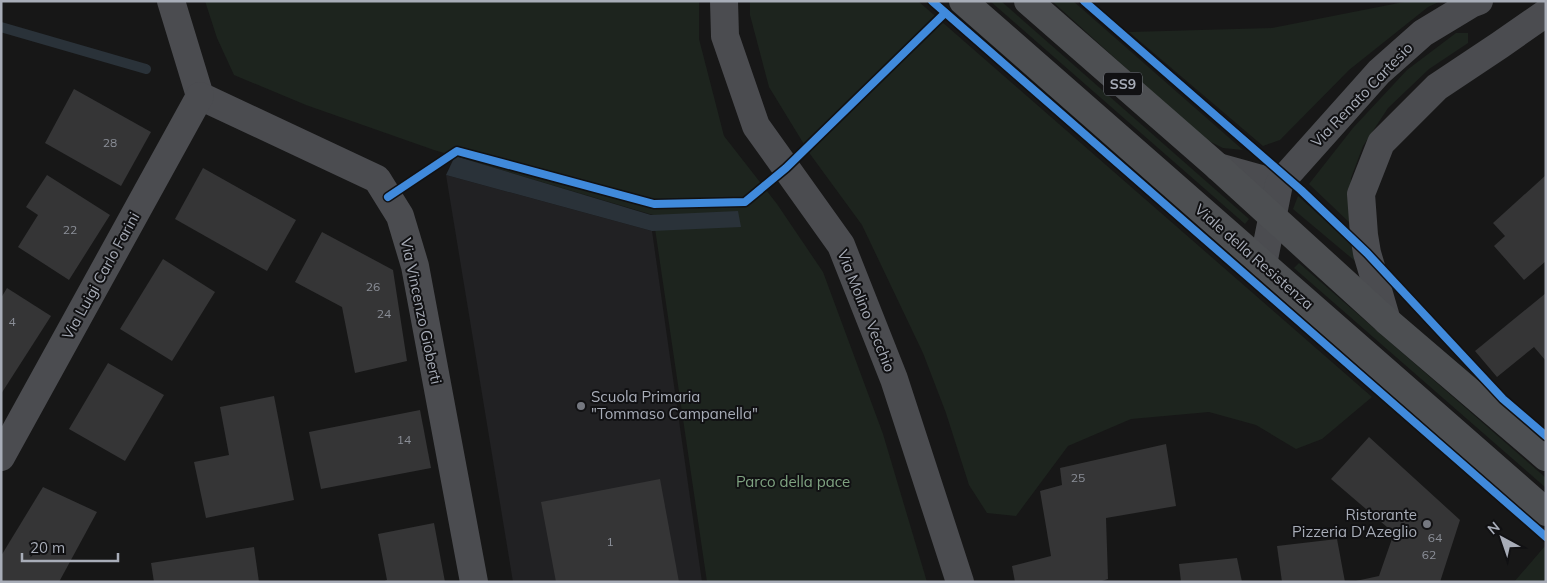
<svg xmlns="http://www.w3.org/2000/svg" width="1547" height="583" font-family="Mulish,sans-serif">
<rect width="100%" height="100%" fill="#171717"/>
<!-- built -->
<polygon fill="#212123" points="446,175 652,231 702,582 513,582"/>
<!-- green -->
<g fill="#1d241e">
<polygon points="205,1 699,1 699,39 724,136 777,204 823,272 883,434 927,582 707,582 653,215 434,150 306,105 234,75 217,38"/>
<polygon points="750,1 918,1 1372,397 1322,439 1296,449 1256,425 1209,412 1131,419 1068,446 1016,516 987,513 969,485 946,413 923,353 862,225 810,154 769,87 750,15"/>
<polygon points="990,1 1001,1 1249,219 1245,224"/>
<polygon points="1052,1 1073,1 1243,150 1223,148 1203,138"/>
<polygon points="1409,1 1441,1 1428,7 1349,70 1280,140 1263,146 1129,32 1272,28"/>
<polygon points="1456,33 1468,33 1468,43 1429,69 1388,108 1363,146 1351,178 1350,223 1309,184 1353,128 1407,70"/>
<polygon points="1298,196 1351,244 1355,261 1293,209"/>
<polygon points="1299,263 1546,478 1546,488 1294,268"/>
<polygon points="1545,546 1546,582 1514,582"/>
</g>
<!-- water -->
<polygon fill="#2a3239" points="455,156 651,215 738,211 741,227 652,231 446,175"/>
<g fill="none" stroke-linecap="round" stroke-linejoin="round">
<!-- stream -->
<polyline stroke="#2a3239" stroke-width="10" points="1,27 146,69"/>
</g>
<!-- building -->
<g fill="#353536">
<polygon points="74,89 151,132 121,186 45,143"/>
<polygon points="203,168 296,220 267,271 175,219"/>
<polygon points="47,175 110,215 69,280 18,247 38,215 26,207"/>
<polygon points="1546,175 1546,261 1524,280 1494,246 1505,236 1493,223"/>
<polygon points="322,232 393,270 407,361 355,373 342,307 295,282"/>
<polygon points="163,259 215,292 172,361 120,329"/>
<polygon points="7,288 51,316 1,394 1,298"/>
<polygon points="1546,293 1546,361 1534,347 1497,377 1475,351"/>
<polygon points="108,363 164,395 125,461 69,429"/>
<polygon points="274,396 294,500 206,518 194,462 229,455 220,407"/>
<polygon points="420,410 431,468 321,489 309,432"/>
<polygon points="1369,437 1460,520 1440,582 1351,582 1379,576 1394,533 1331,479"/>
<polygon points="1166,444 1176,506 1106,518 1108,579 1099,582 1015,582 1012,566 1051,556 1040,491 1062,485 1060,468"/>
<polygon points="660,479 679,582 556,582 541,502"/>
<polygon points="43,487 97,512 59,582 1,582 1,556"/>
<polygon points="434,523 445,582 382,582 387,580 378,534"/>
<polygon points="1337,539 1345,582 1282,582 1277,546"/>
<polygon points="254,547 259,582 154,582 151,563"/>
<polygon points="1237,558 1242,582 1181,582 1179,564"/>
</g>
<g fill="none" stroke-linecap="round" stroke-linejoin="round">
<!-- minor -->
<g stroke="#4b4c50" stroke-width="28">
<polyline points="171,1 200,96"/>
<polyline points="724,1 725,36 756,126 841,245 894,379 960,582"/>
<polyline points="200,96 377,179 400,216 415,266 474,582"/>
<polyline points="1218,167 1279,184"/>
<polyline points="1263,264 1279,184 1379,72 1423,33 1471,4 1479,1"/>
<polyline points="1387,321 1367,253 1364,235 1361,194 1381,143 1437,87 1500,45 1546,13"/>
<polyline points="1,457 200,96"/>
</g>
<!-- major -->
<g stroke="#4d4f52" stroke-width="28">
<polyline points="963,1 1546,512"/>
<polyline points="1028,1 1218,167 1387,321 1546,457"/>
</g>
<!-- cycleway casing -->
<g stroke="#111113" stroke-width="11">
<g id="cycleway">
<polyline points="932,1 1546,537"/>
<polyline points="1084,1 1301,190 1367,253 1503,399 1546,436"/>
<polyline points="388,197 457,151 654,204 745,202 786,168 945,13"/>
</g>
</g>
<!-- cycleway -->
<use href="#cycleway" stroke="#408adc" stroke-width="8"/>
</g>
<!-- markers -->
<g fill="#757880" stroke="#111113" stroke-width="2">
<circle cx="581" cy="406" r="5"/>
<circle cx="1427" cy="524" r="5"/>
</g>
<g text-anchor="middle" stroke-width="4" stroke-linejoin="round" paint-order="stroke">
<!-- number labels -->
<g font-size="12" fill="#8b8f98">
<text x="110" y="147">28</text>
<text x="70" y="234">22</text>
<text x="373" y="291">26</text>
<text x="384" y="318">24</text>
<text x="12" y="326">4</text>
<text x="404" y="444">14</text>
<text x="1078" y="482">25</text>
<text x="1435" y="542">64</text>
<text x="610" y="546">1</text>
<text x="1429" y="559">62</text>
</g>
<!-- shield labels -->
<rect fill="#111113" stroke="#7b7e86" stroke-width="1" x="1104" y="72.5" width="38" height="23" rx="4"/>
<g font-size="14" font-weight="bold" fill="#a8adb8">
<text x="1123" y="89">SS9</text>
</g>
<!-- street labels -->
<g font-size="15" fill="#a8adb8" stroke="#111113">
<text transform="translate(1362 95) rotate(-46)" y="5">Via Renato Cartesio</text>
<text transform="translate(1254 257) rotate(41)" y="5">Viale della Resistenza</text>
<text transform="translate(101 276) rotate(-61)" y="5">Via Luigi Carlo Farini</text>
<text transform="translate(421 311) rotate(78)" y="5">Via Vincenzo Gioberti</text>
<text transform="translate(866 311) rotate(68)" y="5">Via Molino Vecchio</text>
</g>
<!-- poi labels -->
<g font-size="15" fill="#a8adb8" stroke="#111113" text-anchor="start">
<text x="591" y="402">Scuola Primaria<tspan x="591" dy="17">"Tommaso Campanella"</tspan></text>
<text x="1417" y="520" text-anchor="end">Ristorante<tspan x="1417" dy="17">Pizzeria D'Azeglio</tspan></text>
</g>
<!-- park labels -->
<g font-size="15" fill="#7fa381" stroke="#111113">
<text x="793" y="487">Parco della pace</text>
</g>
</g>
<!-- border -->
<rect width="1547" height="583" fill="none" stroke="#a8adb8" stroke-width="5"/>
<!-- north arrow -->
<g transform="translate(1502 538) rotate(320)" stroke="#111113" stroke-width="4" paint-order="stroke">
<path d="M0-4L9 19L0 12L-9 19Z" fill="#a8adb8"/>
<text y="-8" font-size="14" font-weight="bold" text-anchor="middle" fill="#a8adb8">N</text>
</g>
<!-- scale -->
<path d="M22 553v8h96v-8" fill="none" stroke="#a8adb8" stroke-width="2.5"/>
<text x="30" y="553" font-size="15" fill="#a8adb8" stroke="#111113" stroke-width="4" paint-order="stroke">20 m</text>
</svg>
